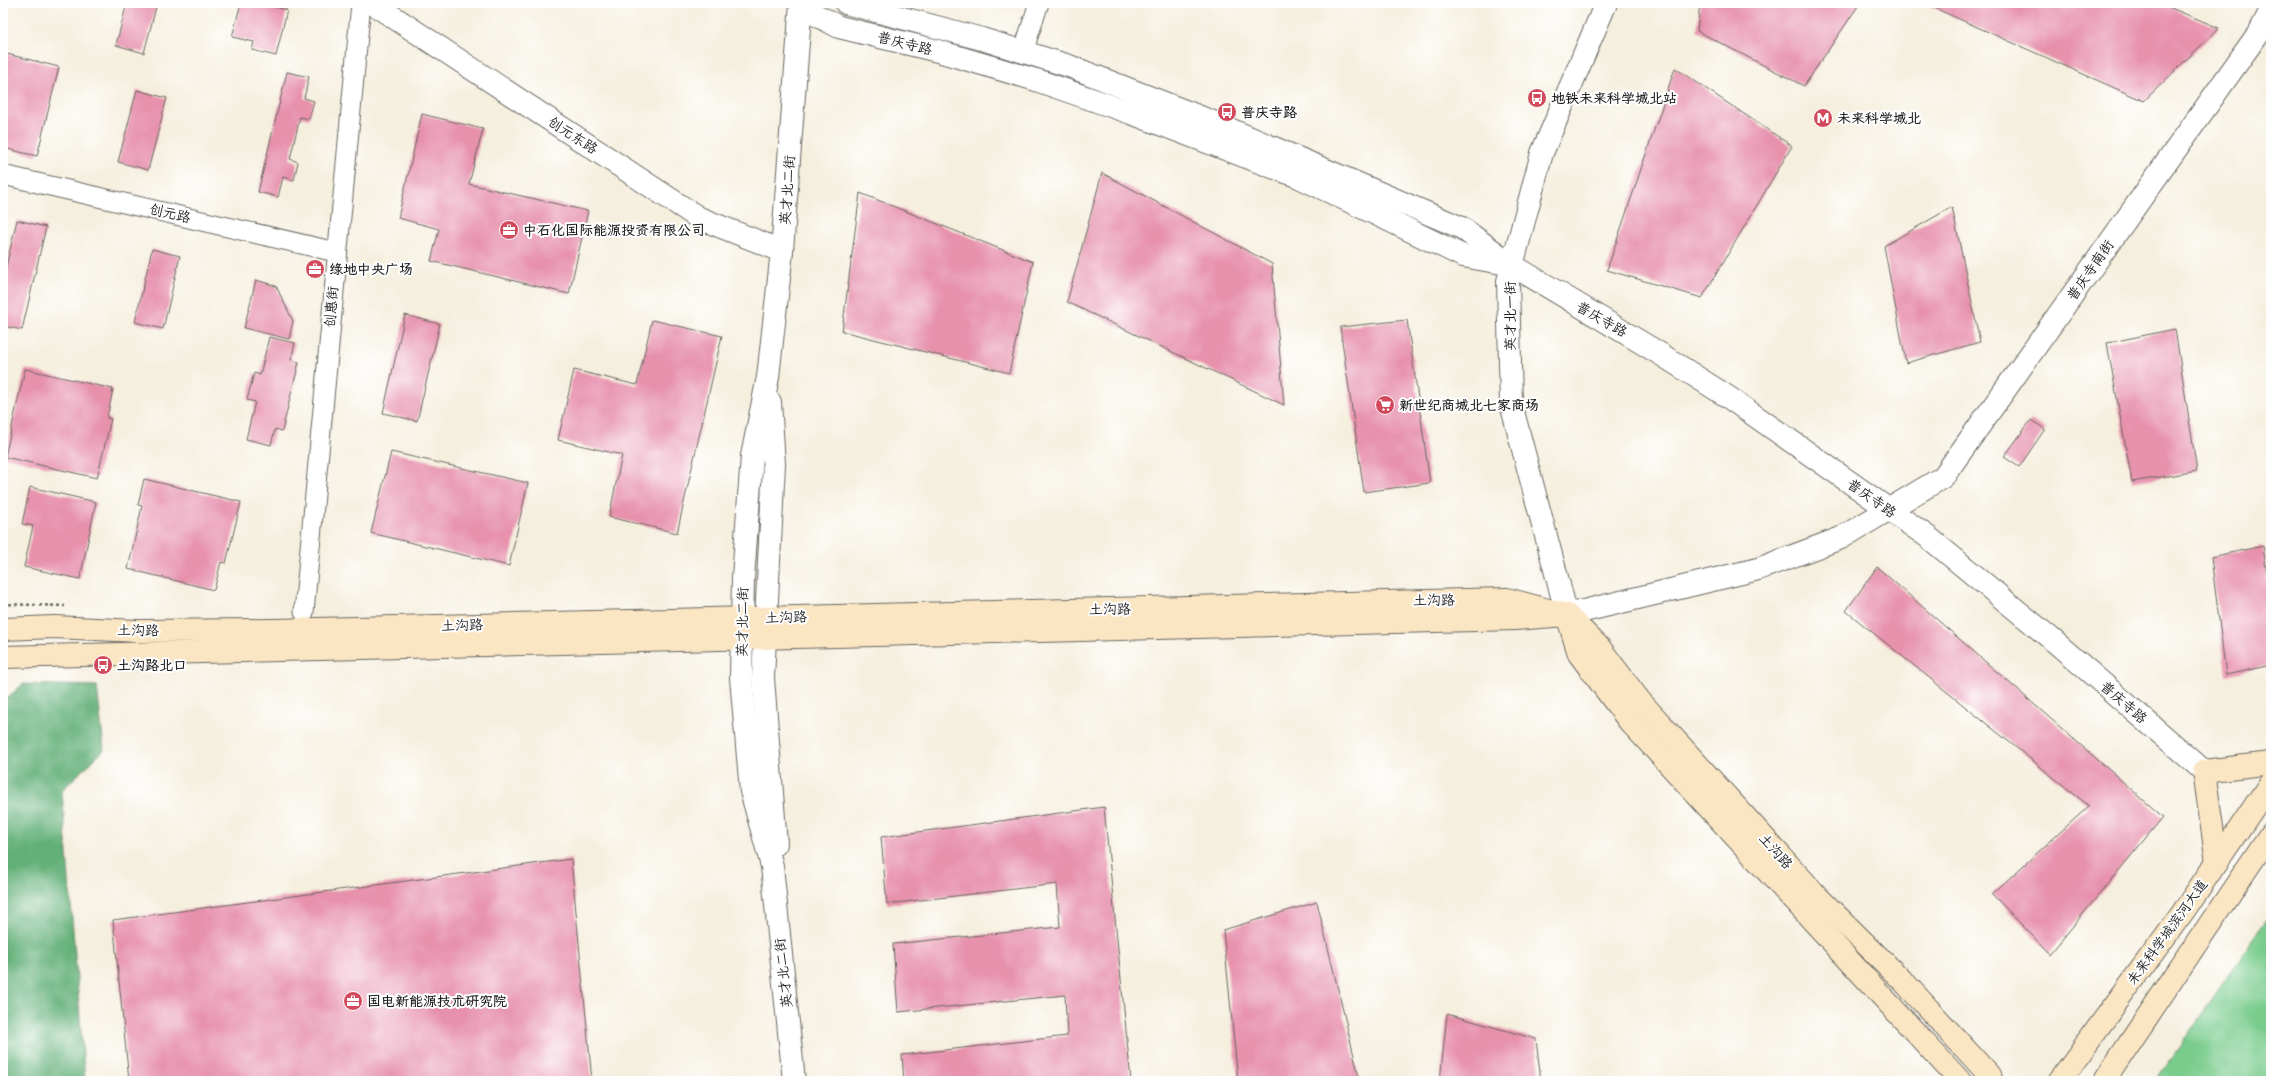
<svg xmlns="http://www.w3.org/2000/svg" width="2274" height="1084" font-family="'Indie Flower','LXGW WenKai TC',sans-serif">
<rect width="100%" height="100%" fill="#fff"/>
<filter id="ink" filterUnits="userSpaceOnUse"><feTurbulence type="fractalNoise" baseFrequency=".025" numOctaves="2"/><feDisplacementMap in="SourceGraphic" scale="8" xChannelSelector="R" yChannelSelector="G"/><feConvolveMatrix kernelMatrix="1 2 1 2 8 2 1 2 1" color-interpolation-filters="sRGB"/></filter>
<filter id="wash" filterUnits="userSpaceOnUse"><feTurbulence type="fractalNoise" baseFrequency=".012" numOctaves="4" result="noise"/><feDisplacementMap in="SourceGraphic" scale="16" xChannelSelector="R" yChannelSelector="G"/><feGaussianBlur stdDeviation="0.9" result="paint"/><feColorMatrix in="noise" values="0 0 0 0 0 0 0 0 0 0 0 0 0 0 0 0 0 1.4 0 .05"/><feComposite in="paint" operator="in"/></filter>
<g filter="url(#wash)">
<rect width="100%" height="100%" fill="#f5efde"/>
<!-- green -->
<polygon fill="#7acc8d" stroke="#4b7454" points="2271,913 2271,1081 2156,1081"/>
<!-- forest -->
<polygon fill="#63b078" stroke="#40664a" points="23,684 97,686 104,750 62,790 85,1081 3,1081 3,701"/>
<g id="blocks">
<!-- building -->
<g fill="#e791ad">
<polygon points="3,3 8,3 5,14 3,13"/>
<polygon points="127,3 157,3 144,53 116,45"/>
<polygon points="241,3 258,3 287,10 276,56 252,50 254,42 232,37"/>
<polygon points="1700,3 1860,3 1804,86 1697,31"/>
<polygon points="1923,3 2159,3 2219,28 2144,101"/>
<polygon points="3,53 59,67 37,156 3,148"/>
<polygon points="1675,68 1792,146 1702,298 1607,270"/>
<polygon points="287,72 309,77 304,98 314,101 309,119 300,117 290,159 298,162 294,180 283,177 278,197 258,192"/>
<polygon points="137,90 167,98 148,170 118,162"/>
<polygon points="422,114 483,129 469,184 588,211 569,294 431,261 439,229 398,218"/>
<polygon points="1102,173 1272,264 1284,405 1067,302"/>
<polygon points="860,193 1033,262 1009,373 842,331"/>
<polygon points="1952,207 1980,342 1906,363 1884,246"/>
<polygon points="17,220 46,227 22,330 3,326 3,280"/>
<polygon points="152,249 180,256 163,329 135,322"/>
<polygon points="256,280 276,286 293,321 289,339 244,328"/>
<polygon points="405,315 440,324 417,421 383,413"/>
<polygon points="652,320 722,336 677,533 609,517 622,455 558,440 574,370 637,385"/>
<polygon points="1407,320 1430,483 1364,492 1340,327"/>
<polygon points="2175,329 2197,471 2132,482 2107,343"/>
<polygon points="269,337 295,343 291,360 299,362 282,431 275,429 271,445 246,439 255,402 247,400 254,373 260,375"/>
<polygon points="25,369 113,389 107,418 111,419 97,478 5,457"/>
<polygon points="2031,420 2045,429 2019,467 2004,457"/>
<polygon points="391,452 528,483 509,566 371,533"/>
<polygon points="144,479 241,502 226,563 221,562 214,590 128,569 142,506 138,505"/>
<polygon points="30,487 96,502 80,579 24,567 33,526 22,524"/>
<polygon points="2263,546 2271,607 2271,665 2226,675 2211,557"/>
<polygon points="1877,567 2163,817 2050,954 1992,894 2089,806 1846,611"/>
<polygon points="1104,807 1131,1081 904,1081 902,1055 1067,1036 1065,995 898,1012 893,944 1060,927 1057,884 887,904 881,837"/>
<polygon points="571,859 592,1081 129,1081 113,920"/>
<polygon points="1317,902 1360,1081 1238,1081 1223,930"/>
<polygon points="1447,1014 1536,1039 1541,1081 1440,1081"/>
</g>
</g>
</g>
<g filter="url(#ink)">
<use href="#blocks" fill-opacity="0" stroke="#686660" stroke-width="1"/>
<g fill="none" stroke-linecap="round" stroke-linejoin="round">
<!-- minor casing -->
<g stroke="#686660" stroke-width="21">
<g id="minor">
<polyline points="1023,52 1039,3"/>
<polyline points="3,175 336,252"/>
<polyline points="304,612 361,3"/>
</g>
</g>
<!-- tertiary casing -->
<g stroke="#686660" stroke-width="24">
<g id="tertiary">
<polyline points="372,3 699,218 782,251"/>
<polyline points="846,3 982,39 1069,66 1213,122 1462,228 1512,265 1662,355 1728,397 1928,537 2055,642 2204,771"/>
<polyline points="1606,3 1542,153 1508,281 1511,404 1567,615 1758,569 1841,538 1943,477 2260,31 2271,10"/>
<polyline points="801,7 839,27 938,51 1036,80 1131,113 1299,177 1463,256 1507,264"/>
<polyline points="770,402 774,464 763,678 776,844"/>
<polyline points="794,1081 772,866 751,791 741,678 743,578 752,456 768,377 782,251 801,3"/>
</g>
</g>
<!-- secondary casing -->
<g stroke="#686660" stroke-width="24">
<g id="secondary">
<polyline points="3,629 55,627 137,631 276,630 1507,599 1567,615 1599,647 1640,701 1818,897 1904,982 1989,1075 1992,1081"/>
<polyline points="3,657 1515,619 1567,615 1579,654 1629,721 1960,1081"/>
<polyline points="2217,862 2204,771 2271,763"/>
<polyline points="2059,1081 2183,912 2271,782"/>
<polyline points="2104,1081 2271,833"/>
</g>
</g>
<!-- path -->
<polyline stroke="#686660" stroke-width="2.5" stroke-dasharray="3 3" stroke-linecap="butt" points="3,604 65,606"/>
<!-- minor -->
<use href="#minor" stroke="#fff" stroke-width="19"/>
<!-- tertiary -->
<use href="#tertiary" stroke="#fff" stroke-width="22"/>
<!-- secondary -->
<use href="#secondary" stroke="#fbe6c4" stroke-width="22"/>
</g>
</g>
<!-- icons -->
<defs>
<g id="bus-disc" transform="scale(1)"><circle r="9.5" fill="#d1495b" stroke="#fff"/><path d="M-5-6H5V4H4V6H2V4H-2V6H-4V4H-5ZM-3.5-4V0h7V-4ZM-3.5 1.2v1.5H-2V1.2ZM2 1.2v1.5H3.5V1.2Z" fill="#fff"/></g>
<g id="metro-disc" transform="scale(1)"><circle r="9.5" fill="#d1495b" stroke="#fff"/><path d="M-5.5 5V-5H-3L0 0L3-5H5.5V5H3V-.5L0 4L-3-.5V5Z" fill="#fff"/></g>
<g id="office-disc" transform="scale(1)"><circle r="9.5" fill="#d1495b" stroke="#fff"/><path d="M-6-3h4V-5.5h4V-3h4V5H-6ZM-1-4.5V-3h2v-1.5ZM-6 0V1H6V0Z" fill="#fff"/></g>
<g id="supermarket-disc" transform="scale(1)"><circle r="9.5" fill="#d1495b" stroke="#fff"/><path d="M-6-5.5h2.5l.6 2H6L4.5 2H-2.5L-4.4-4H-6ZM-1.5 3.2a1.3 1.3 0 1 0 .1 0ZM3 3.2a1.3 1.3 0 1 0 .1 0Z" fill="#fff"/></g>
</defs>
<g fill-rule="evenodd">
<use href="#bus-disc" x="1537" y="98"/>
<use href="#bus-disc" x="1227" y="112"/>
<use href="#metro-disc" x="1823" y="118"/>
<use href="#office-disc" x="509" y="230"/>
<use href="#office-disc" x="315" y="269"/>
<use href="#supermarket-disc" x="1385" y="405"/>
<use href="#bus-disc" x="103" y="665"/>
<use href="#office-disc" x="353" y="1001"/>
</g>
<g text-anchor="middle" stroke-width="4" stroke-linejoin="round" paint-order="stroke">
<!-- street labels -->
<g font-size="14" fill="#1c1c1c" stroke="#fff">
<text transform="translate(905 43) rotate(14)" y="5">普庆寺路</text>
<text transform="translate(573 135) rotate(33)" y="5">创元东路</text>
<text transform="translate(787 190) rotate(-86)" y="5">英才北二街</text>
<text transform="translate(170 213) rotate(13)" y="5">创元路</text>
<text transform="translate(2090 270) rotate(-55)" y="5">普庆寺南街</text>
<text transform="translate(331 307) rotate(-85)" y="5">创惠街</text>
<text transform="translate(1510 316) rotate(-90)" y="5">英才北一街</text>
<text transform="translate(1602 319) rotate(30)" y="5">普庆寺路</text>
<text transform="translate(1872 498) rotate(35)" y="5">普庆寺路</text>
<text transform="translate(1434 600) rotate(-1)" y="5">土沟路</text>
<text transform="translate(1110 609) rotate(-1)" y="5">土沟路</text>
<text transform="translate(786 617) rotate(-2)" y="5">土沟路</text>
<text transform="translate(742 622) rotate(-89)" y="5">英才北二街</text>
<text transform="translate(462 625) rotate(-2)" y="5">土沟路</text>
<text transform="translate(138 630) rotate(1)" y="5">土沟路</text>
<text transform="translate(2124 702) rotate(41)" y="5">普庆寺路</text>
<text transform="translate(1776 851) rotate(48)" y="5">土沟路</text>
<text transform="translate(2167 932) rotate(-54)" y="5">未来科学城滨河大道</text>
<text transform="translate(783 973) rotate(-96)" y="5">英才北二街</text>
</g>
<!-- poi labels -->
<g font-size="14" font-weight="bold" fill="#1c1c1c" stroke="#fff" text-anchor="start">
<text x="1551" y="103">地铁未来科学城北站</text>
<text x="1241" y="117">普庆寺路</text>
<text x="1837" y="123">未来科学城北</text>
<text x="523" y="235">中石化国际能源投资有限公司</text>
<text x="329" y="274">绿地中央广场</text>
<text x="1399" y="410">新世纪商城北七家商场</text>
<text x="117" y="670">土沟路北口</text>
<text x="367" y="1006">国电新能源技术研究院</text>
</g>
</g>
<!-- margin -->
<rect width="2274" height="1084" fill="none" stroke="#fff" stroke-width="16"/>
</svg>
